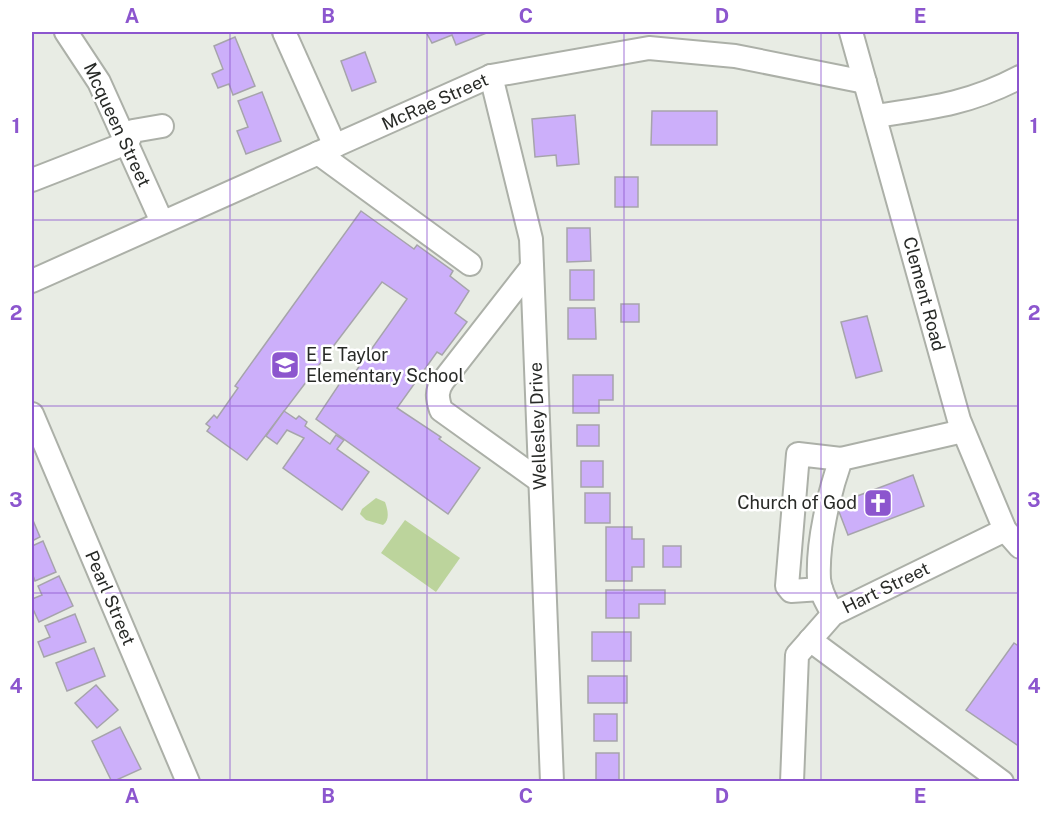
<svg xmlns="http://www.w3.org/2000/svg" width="1051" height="813" font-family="'Public Sans',sans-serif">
<rect width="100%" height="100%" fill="#e8ece4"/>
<!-- green -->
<g fill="#bcd49c">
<path d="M 376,498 L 385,502 C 388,510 390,520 383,525 L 366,520 L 360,514 L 362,509 Z"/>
<polygon points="405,520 460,558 436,592 381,553"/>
</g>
<!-- building -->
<g fill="#ccaffa" stroke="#a6a4ab" stroke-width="1.5">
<polygon points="426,32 489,32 456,45 452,35 432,43"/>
<polygon points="235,37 255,86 233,95 229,84 218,88 212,74 223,69 214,46"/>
<polygon points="365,52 376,82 352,91 341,61"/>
<polygon points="262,92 281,141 246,154 237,131 248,127 238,101"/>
<polygon points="652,111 717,111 717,145 651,145"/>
<polygon points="575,115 579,164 557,166 556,155 535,157 532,119"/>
<rect x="615" y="177" width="23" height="30"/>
<polygon points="361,211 414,249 417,245 453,271 450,276 469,291 455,313 467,322 442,355 437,352 397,408 441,437 439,439 480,468 448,514 316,419 346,374 351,378 407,299 382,282 247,460 207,431 210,427 206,424 214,415 217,418 238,388 235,386"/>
<polygon points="567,228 590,228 591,261 567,262"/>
<rect x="570" y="270" width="24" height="30"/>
<rect x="621" y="304" width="18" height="18"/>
<polygon points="568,308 595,308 596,339 568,339"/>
<polygon points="867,316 882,371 856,378 841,322"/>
<polygon points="573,375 613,375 613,400 599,400 599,413 573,413"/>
<polygon points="284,411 296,419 299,416 307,422 305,426 330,444 336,435 344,440 337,449 369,472 342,510 283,468 304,438 287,430 277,444 266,436"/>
<rect x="577" y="425" width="22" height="21"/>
<rect x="581" y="461" width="22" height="26"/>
<polygon points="913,475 924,506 848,535 836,504"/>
<rect x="585" y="493" width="25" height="30"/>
<polygon points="32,518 40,537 32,541"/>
<polygon points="606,527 632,527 632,539 644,539 644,567 632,567 632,581 606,581"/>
<polygon points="43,541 56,572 35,581 32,573 32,546"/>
<rect x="663" y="546" width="18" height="21"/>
<polygon points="59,576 73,606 39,622 32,607 32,599 42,595 38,586"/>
<polygon points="606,590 665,590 665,604 639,604 639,618 606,618"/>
<polygon points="75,614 86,642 44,657 38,642 50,637 45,626"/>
<rect x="592" y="632" width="39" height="29"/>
<polygon points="1014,643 1020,647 1020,747 966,710"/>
<polygon points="94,648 105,676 67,691 56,663"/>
<rect x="588" y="676" width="39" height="27"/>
<polygon points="96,685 118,710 97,728 75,703"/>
<rect x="594" y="714" width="23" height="27"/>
<polygon points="120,727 141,769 112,782 92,741"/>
<rect x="596" y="753" width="23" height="29"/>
</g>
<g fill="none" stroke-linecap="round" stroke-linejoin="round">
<!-- minor casing -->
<g stroke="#acb0a8" stroke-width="26">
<g id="minor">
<polyline points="66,32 99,82 162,222"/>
<polyline points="284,32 335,146"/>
<polyline points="851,32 959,420 1005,530 1020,547"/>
<polyline points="491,76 531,239 552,782"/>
<path d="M 875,116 C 930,108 969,104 1020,77"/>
<polyline points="318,153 470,264"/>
<polyline points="32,180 127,143 133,131 162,126"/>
<path d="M 532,267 L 443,381 C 436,391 437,398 441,410 L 540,481"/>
<polyline points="32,281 491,76 649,48 735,56 865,82"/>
<polyline points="32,414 188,782"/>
<polyline points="821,589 791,591 787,586 798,454 841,459"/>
<path d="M 833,614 C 827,603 820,592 819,579 C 817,543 829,493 841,459 L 963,431"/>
<polyline points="810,640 1002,782"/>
<polyline points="792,782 797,655 833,614 1005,530"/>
</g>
</g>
<!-- minor -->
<use href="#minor" stroke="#fff" stroke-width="22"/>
</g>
<!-- grid -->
<path fill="none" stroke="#8c56ce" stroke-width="1.5" stroke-opacity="0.55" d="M 230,32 L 230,782M 427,32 L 427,782M 624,32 L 624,782M 821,32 L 821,782M 32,220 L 1020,220M 32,406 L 1020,406M 32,593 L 1020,593"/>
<!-- icons -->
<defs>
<g id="school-square" transform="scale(1.5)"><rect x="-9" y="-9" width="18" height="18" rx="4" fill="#8c56ce" stroke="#fff"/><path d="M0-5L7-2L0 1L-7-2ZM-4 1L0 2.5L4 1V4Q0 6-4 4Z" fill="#fff"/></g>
<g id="church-square" transform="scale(1.5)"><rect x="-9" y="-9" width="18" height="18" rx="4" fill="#8c56ce" stroke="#fff"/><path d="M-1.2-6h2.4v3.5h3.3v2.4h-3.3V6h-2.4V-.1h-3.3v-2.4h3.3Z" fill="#fff"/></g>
</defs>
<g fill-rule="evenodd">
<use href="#school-square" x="285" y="365"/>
<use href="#church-square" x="878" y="503"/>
</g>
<g text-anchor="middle" stroke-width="5" stroke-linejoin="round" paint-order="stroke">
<!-- street labels -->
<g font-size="18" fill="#282a27" stroke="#fff">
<text transform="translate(435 102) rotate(-24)" y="6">McRae Street</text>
<text transform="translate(117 125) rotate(65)" y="6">Mcqueen Street</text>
<text transform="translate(924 294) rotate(75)" y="6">Clement Road</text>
<text transform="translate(538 426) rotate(-92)" y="6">Wellesley Drive</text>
<text transform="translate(886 588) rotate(-26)" y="6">Hart Street</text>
<text transform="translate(110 598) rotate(67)" y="6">Pearl Street</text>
</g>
<!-- poi labels -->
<g font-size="18" fill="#282a27" stroke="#fff" text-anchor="start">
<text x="306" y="361">E E Taylor<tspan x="306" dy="21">Elementary School</tspan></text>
<text x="857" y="509" text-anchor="end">Church of God</text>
</g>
</g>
<!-- border -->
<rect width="1051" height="813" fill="none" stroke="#ffffff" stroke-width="66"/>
<rect x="33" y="33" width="985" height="747" fill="none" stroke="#8c56ce" stroke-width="2"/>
<g font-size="20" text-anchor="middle" font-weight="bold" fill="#8c56ce">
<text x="132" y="23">A</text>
<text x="328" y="23">B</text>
<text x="526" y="23">C</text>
<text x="722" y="23">D</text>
<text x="920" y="23">E</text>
<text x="16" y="133">1</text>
<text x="1034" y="133">1</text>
<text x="16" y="320">2</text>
<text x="1034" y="320">2</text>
<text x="16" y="507">3</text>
<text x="1034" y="507">3</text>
<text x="16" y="693">4</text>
<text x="1034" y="693">4</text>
<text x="132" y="803">A</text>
<text x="328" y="803">B</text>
<text x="526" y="803">C</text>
<text x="722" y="803">D</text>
<text x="920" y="803">E</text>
</g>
</svg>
